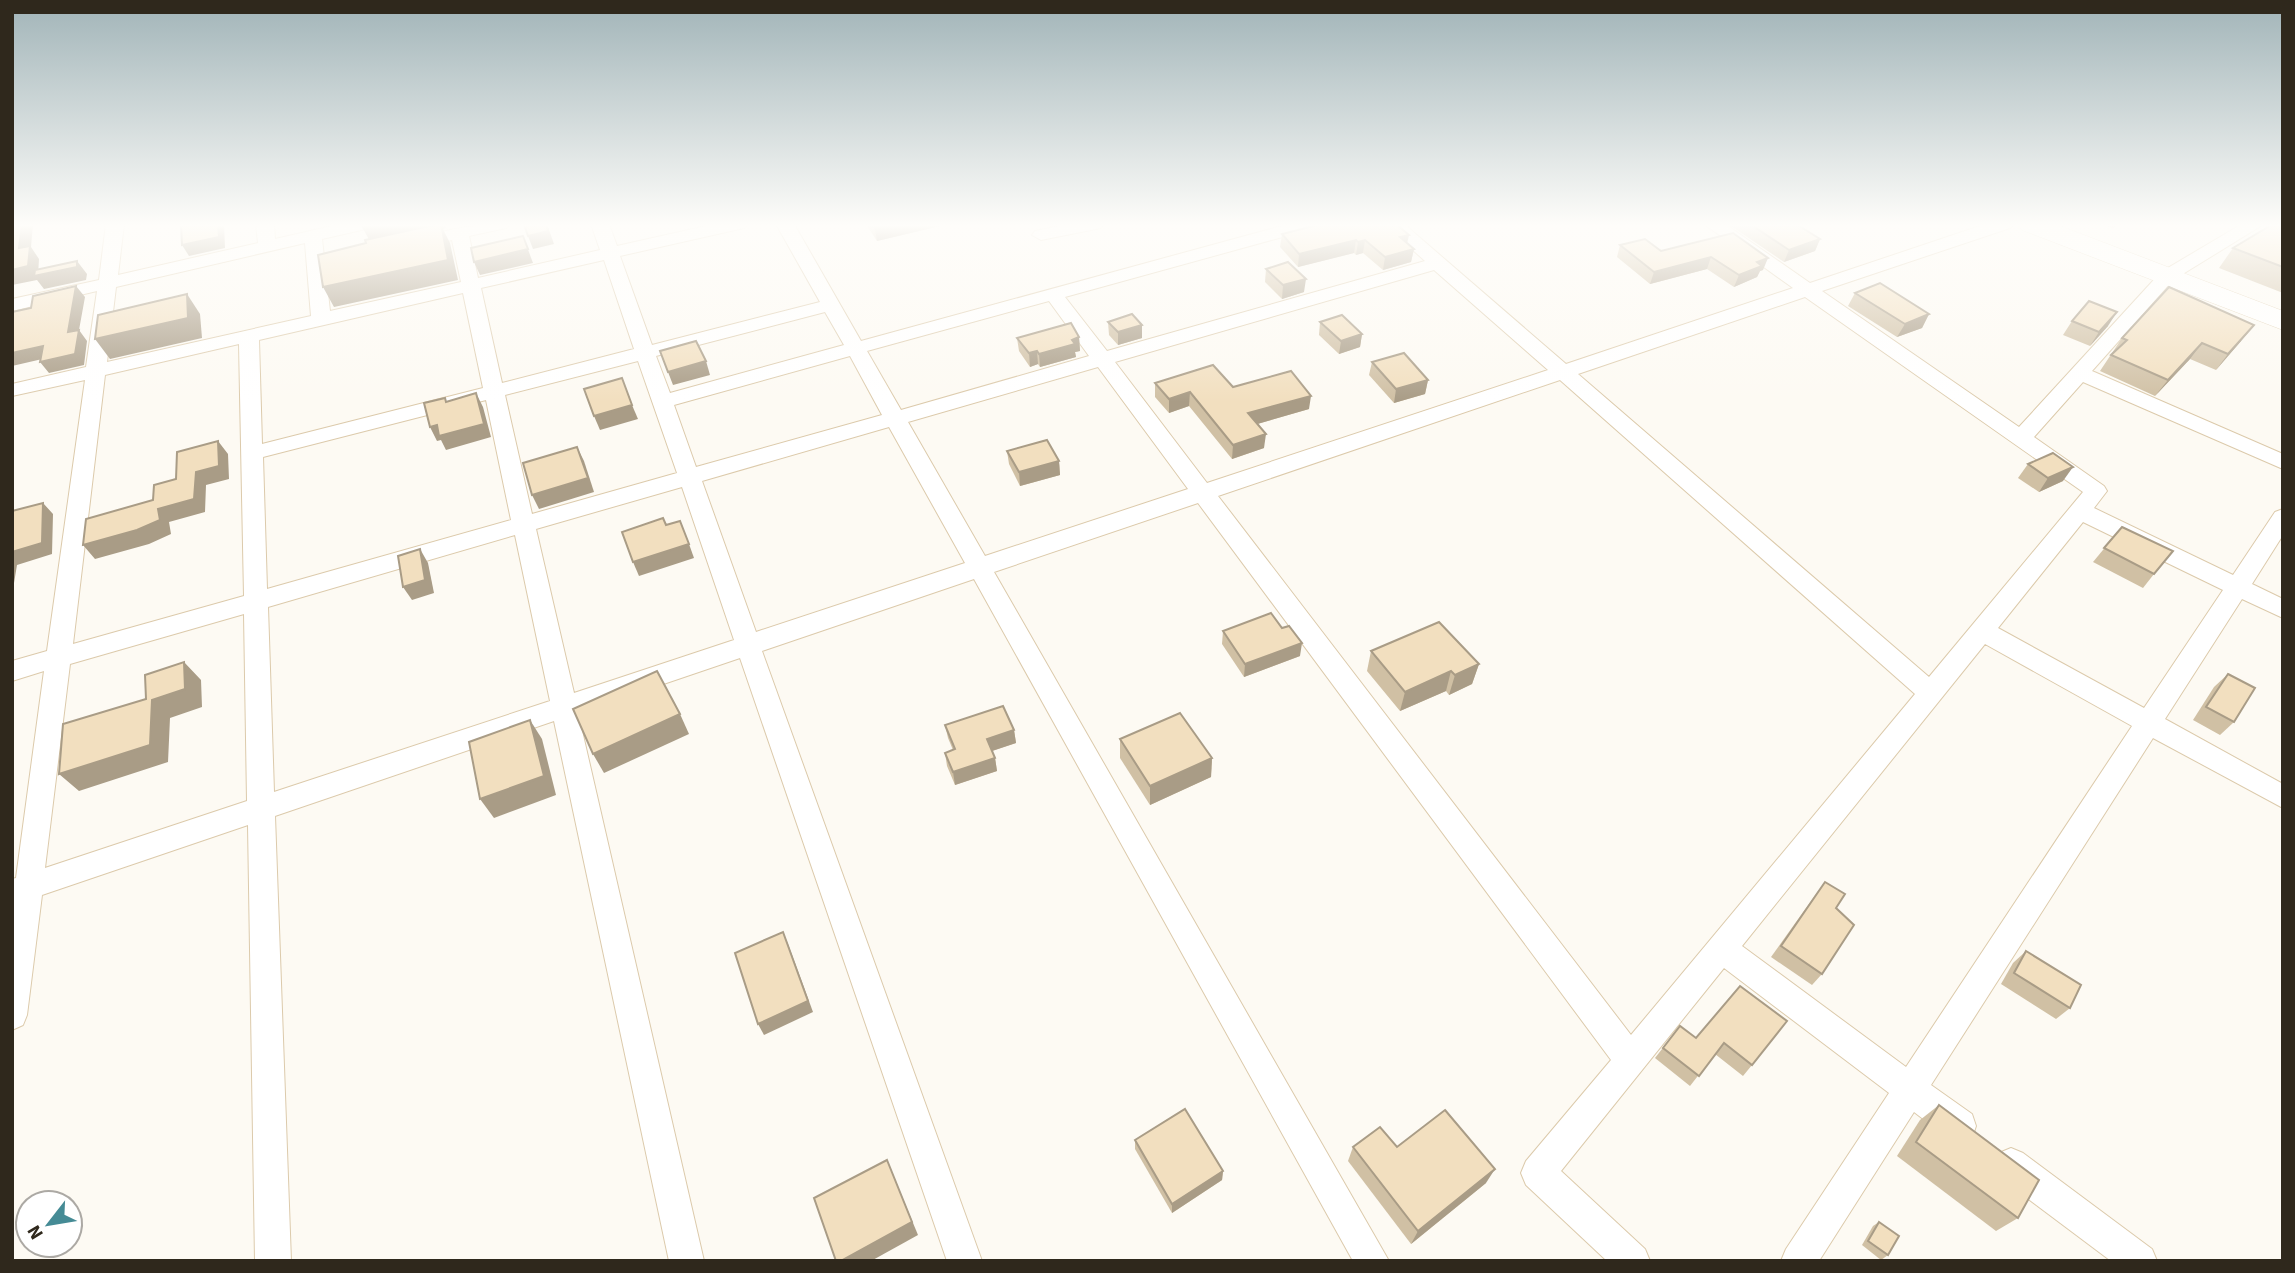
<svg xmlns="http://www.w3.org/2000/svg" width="2295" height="1273" font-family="'Source Sans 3',sans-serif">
<rect width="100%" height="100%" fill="#fdfaf3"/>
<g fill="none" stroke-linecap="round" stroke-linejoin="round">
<!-- minor casing -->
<g stroke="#dccaab" stroke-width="2">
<g id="minor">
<path d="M 106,224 L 124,224 L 118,275 L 258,243 L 256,224 L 274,224 L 275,239 L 341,224 L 373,224 L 370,228 L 322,239 L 330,311 L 461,282 L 452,240 L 443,242 L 434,237 L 437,233 C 461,227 483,224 509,224 L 506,228 L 469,236 L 478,278 L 600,250 L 591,224 L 609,224 L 617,246 L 715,224 L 747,224 L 744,228 L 620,256 L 652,345 L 820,302 L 776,224 L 794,224 L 861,341 L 1289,224 L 1318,224 L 1315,228 L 1065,297 L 1107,351 L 1425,261 L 1384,224 L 1404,224 L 1566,364 L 1793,288 L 1704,224 L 1725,224 L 1810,283 L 1986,224 L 2013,224 L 2010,228 L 1822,291 L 2019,427 L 2161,272 L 2242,224 L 2264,224 L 2173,280 L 2092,371 L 2283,454 L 2283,469 L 2083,382 L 2034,437 L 2104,486 L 2107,491 L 2094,508 L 2233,575 L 2275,512 L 2283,509 L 2283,535 L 2252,584 L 2283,599 L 2283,618 L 2242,599 L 2165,719 L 2283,784 L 2283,808 L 2153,738 L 1931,1085 L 1972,1114 L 1976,1126 L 1972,1138 L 1960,1142 L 1948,1138 L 1914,1112 L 1819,1261 L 1781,1261 L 1786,1249 L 1889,1093 L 1724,968 L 1561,1171 L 1645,1249 L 1650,1261 L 1607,1261 L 1526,1185 L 1521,1173 L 1526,1161 L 1611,1060 L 1198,503 L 994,572 L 1389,1261 L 1353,1261 L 974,579 L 762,651 L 982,1261 L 947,1261 L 740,658 L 578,713 L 704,1261 L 669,1261 L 554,721 L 275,816 L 291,1261 L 255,1261 L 248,825 L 42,895 L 27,1015 L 23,1025 L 12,1030 L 12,879 L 16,878 L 44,671 L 12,681 L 12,661 L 47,651 L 85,380 L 12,396 L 12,384 L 86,367 L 97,291 L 12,311 L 12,299 L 99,280 ZM 305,243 L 311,316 L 107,362 L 116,287 ZM 604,260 L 634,349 L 502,383 L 481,288 ZM 1434,270 L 1548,370 L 1207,483 L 1115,362 ZM 463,293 L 483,388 L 262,444 L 259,340 ZM 1805,297 L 2083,492 L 1929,677 L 1578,374 ZM 1049,301 L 1089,356 L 901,410 L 867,351 ZM 825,312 L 844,345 L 670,393 L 656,356 ZM 239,344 L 244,596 L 73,644 L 105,375 ZM 850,356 L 882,415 L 696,467 L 674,405 ZM 638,361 L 677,473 L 532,514 L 505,395 ZM 1098,367 L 1188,489 L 985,556 L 908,422 ZM 1560,380 L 1915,694 L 1631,1035 L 1218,496 ZM 486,400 L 511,520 L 267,589 L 263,457 ZM 889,427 L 965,563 L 756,632 L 702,481 ZM 682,487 L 734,640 L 574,693 L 536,529 ZM 2083,522 L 2223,590 L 2144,708 L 1998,628 ZM 515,535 L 550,701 L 274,792 L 268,607 ZM 244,614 L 247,801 L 45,868 L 70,664 ZM 1985,644 L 2132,726 L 1906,1067 L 1742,946 Z"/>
<polygon points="1069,224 1104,224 1101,228 1041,240 1032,235 1035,231"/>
<polygon points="2011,1148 2023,1153 2152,1249 2157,1261 2111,1261 1999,1177 1994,1165 1999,1153"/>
</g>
</g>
<!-- highway casing -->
<g stroke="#dccaab" stroke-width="1">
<polygon id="highway" points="2018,224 2055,224 2283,311 2283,330 2022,230"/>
</g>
<!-- minor -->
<use href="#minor" fill="#fff" fill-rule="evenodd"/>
<!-- highway -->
<use href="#highway" fill="#fff" fill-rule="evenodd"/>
</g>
<!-- wall -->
<g fill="#d0c0a4">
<polygon points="866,224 940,224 940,226 877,241"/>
<polygon points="1728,224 1796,224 1820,239 1815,251 1784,262"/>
<polygon points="2101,224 2118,224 2113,228"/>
<polygon points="2283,224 2283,293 2219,268 2233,248"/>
<polygon points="1733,233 1763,270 1760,271 1757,277 1734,287 1707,269 1650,284 1617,257 1620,245 1661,251"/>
<polygon points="1282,234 1407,243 1414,249 1411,262 1383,270 1363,253 1356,255 1354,253 1298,267 1280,247"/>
<polygon points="1266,269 1304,292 1282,299 1265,282"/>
<polygon points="1855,293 1929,314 1922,328 1897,337 1848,306"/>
<polygon points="2072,321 2108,326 2090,346 2063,335"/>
<polygon points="1108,322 1142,338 1118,345 1109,335"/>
<polygon points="1320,322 1362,334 1360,347 1339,354 1319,335"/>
<polygon points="1079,337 1080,351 1075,352 1076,357 1040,367 1038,364 1030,367 1019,351 1017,338"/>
<polygon points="2122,338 2241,341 2216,370 2190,359 2155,396 2100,371"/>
<polygon points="1372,362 1428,380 1425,394 1394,403 1369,375"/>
<polygon points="1155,383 1233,387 1309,409 1257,424 1264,448 1232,459 1189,406 1169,413 1155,397"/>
<polygon points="1007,451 1059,461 1060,475 1020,486 1009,464"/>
<polygon points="2028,464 2063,481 2039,492 2018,478"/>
<polygon points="2122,527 2154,574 2143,588 2093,562"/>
<polygon points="1223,631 1300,656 1244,677 1222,644"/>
<polygon points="1371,651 1479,664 1472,684 1449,695 1446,691 1400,711 1367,671"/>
<polygon points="2228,674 2234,722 2220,735 2193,720 2214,687"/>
<polygon points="945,725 1014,730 1016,743 992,751 995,758 997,771 955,785 947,766 945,753 953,750 948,738"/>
<polygon points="1120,739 1212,758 1211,777 1150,805 1120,758"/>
<polygon points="1825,882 1836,908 1822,974 1812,985 1771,957 1816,894"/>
<polygon points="2026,951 2070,1008 2056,1019 2001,984 2013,963"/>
<polygon points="1740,986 1752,1065 1743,1076 1715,1054 1690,1086 1655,1058 1680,1026 1696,1038"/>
<polygon points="1939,1105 2018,1218 1996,1231 1897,1156 1920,1120"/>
<polygon points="1135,1140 1223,1171 1222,1180 1172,1213 1135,1149"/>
<polygon points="1353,1147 1397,1147 1486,1183 1411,1244 1348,1161"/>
<polygon points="1879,1222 1888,1255 1881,1260 1862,1245 1873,1226"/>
</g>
<!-- shaded-wall -->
<g fill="#a99c86">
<polygon points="22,224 33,224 31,247 39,259 38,275 77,261 87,274 86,280 44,289 37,280 12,285 12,270 19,248"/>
<polygon points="218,224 224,224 225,248 189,256 182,245"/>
<polygon points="366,224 444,224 446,228 443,229 450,243 458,280 334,307 323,287 372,245 361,225"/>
<polygon points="547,224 554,244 533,249 528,236"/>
<polygon points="874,224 940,224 940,226 877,241"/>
<polygon points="1409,235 1406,248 1400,237"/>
<polygon points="523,236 533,263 480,275 474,262"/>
<polygon points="1820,239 1815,251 1784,262 1789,250"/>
<polygon points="1356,240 1354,253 1298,267 1299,254"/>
<polygon points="1365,240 1363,253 1356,255 1358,242"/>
<polygon points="1414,249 1411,262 1383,270 1385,257"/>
<polygon points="1711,257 1707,269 1650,284 1654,272"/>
<polygon points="1768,258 1763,270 1760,271 1757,277 1734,287 1739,275 1757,262"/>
<polygon points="1306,279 1304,292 1282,299 1283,285"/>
<polygon points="76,286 85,297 79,330 87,341 84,365 49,373 40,362 68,332"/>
<polygon points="187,294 200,314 202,338 110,359 95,339"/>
<polygon points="2117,312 2108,326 2090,346 2099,332"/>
<polygon points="1929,314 1922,328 1897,337 1905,324"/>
<polygon points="1142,325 1142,338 1118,345 1118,332"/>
<polygon points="2254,325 2241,341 2216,370 2228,354"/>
<polygon points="1362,334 1360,347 1339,354 1341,341"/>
<polygon points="1079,337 1080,351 1075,352 1076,357 1040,367 1039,354"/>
<polygon points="2202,343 2190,359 2155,396 2168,380"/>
<polygon points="43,346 51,357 12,366 12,353"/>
<polygon points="1037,351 1038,364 1030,367 1029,353"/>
<polygon points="706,361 710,375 673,385 668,372"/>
<polygon points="1428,380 1425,394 1394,403 1396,389"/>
<polygon points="1190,392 1189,406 1169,413 1169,399"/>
<polygon points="476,393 483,407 491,437 446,450 441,440 437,441 430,427"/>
<polygon points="1311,396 1309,409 1247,427 1248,413"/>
<polygon points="632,405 638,419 600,430 594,416"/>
<polygon points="1266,434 1264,448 1232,459 1233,445"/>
<polygon points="218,441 228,454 229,479 206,485 205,512 169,522 171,534 149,544 95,559 83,545 158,509 196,472"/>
<polygon points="577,447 584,461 594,492 539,509 532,495"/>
<polygon points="1059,461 1060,475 1020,486 1019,472"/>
<polygon points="2073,467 2063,481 2039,492 2048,478"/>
<polygon points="43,503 53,514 52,554 17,565 12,595 12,552"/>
<polygon points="689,544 694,558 639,576 633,562"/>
<polygon points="420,549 428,563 434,593 412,600 403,587"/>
<polygon points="1302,643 1300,656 1244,677 1245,664"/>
<polygon points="184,662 201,680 202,707 170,718 168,762 79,791 59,774 152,700"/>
<polygon points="1479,664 1472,684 1449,695 1455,675"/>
<polygon points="1451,671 1446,691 1400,711 1405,692"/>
<polygon points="680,714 689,734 604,773 593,754"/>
<polygon points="530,720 542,739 556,795 494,818 480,799"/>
<polygon points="1014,730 1016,743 989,752 987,739"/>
<polygon points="995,758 997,771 955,785 953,772"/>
<polygon points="1212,758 1211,777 1150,805 1150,786"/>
<polygon points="783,932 788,944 813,1012 764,1035 758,1024"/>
<polygon points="887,1160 918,1235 871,1261 841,1261"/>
<polygon points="1495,1169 1486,1183 1411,1244 1418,1231"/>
<polygon points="1223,1171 1222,1180 1172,1213 1172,1204"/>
</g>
<!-- building -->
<g fill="#f2dfbf" stroke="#a99c86" stroke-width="2">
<polygon points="12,224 22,224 19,248 30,246 28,266 12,270"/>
<polygon points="181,224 218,224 219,237 182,245"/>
<polygon points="438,224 441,224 448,260 323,287 318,255 366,243 365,240"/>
<polygon points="524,224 546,224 548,231 528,236"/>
<polygon points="1321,224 1396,224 1409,235 1400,237 1414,249 1385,257 1365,240 1358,242 1356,240 1299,254 1282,234"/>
<polygon points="1750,224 1796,224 1820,239 1789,250"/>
<polygon points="2273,224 2283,224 2283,267 2233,248"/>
<polygon points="1733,233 1768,258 1757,262 1762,266 1739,275 1711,257 1654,272 1620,245 1645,239 1661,251"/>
<polygon points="523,236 528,249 474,262 471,248"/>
<polygon points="77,261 77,267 34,276 35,270"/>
<polygon points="1288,262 1306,279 1283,285 1266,269"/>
<polygon points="1880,283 1929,314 1905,324 1855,293"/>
<polygon points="76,286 68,332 79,330 75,354 40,362 43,346 12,353 12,312 31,308 33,296"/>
<polygon points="2169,287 2254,325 2228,354 2202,343 2168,380 2111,355 2127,340 2122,338"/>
<polygon points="187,294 188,318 95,339 98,315"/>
<polygon points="2089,301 2117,312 2099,332 2072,321"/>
<polygon points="1132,314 1142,325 1118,332 1108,322"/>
<polygon points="1342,315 1362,334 1341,341 1320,322"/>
<polygon points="1071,323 1079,337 1072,340 1075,344 1039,354 1037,351 1029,353 1017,338"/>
<polygon points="696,341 706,361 668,372 660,351"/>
<polygon points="1404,353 1428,380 1396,389 1372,362"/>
<polygon points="1213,365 1233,387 1291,371 1311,396 1248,413 1266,434 1233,445 1190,392 1169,399 1155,383"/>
<polygon points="622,378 632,405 594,416 584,389"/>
<polygon points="476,393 484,424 439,436 437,425 430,427 424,403 445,398 446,402"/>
<polygon points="1047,440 1059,461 1019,472 1007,451"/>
<polygon points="218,441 219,466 196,472 194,499 158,509 160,520 137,530 83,545 86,519 153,500 154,485 176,479 177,452"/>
<polygon points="577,447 588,478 532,495 523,463"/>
<polygon points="2053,453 2073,467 2048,478 2028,464"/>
<polygon points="43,503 42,543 12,552 12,511"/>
<polygon points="663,518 666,525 680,521 689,544 633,562 622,532"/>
<polygon points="2122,527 2173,551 2154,574 2104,548"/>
<polygon points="420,549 425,580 403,587 398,556"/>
<polygon points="1271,613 1282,628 1289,626 1302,643 1245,664 1223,631"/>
<polygon points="1439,622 1479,664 1455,675 1451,671 1405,692 1371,651"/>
<polygon points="184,662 185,689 152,700 150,745 59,774 63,724 146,699 145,675"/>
<polygon points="657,671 680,714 593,754 573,709"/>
<polygon points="2228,674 2255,688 2234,722 2206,707"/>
<polygon points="1003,706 1014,730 987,739 995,758 953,772 945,753 955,749 945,725"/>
<polygon points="1180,713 1212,758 1150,786 1120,739"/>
<polygon points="530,720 544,776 480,799 469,742"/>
<polygon points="1825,882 1845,894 1836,908 1854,925 1822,974 1781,946"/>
<polygon points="783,932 808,1001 758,1024 735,953"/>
<polygon points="2026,951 2081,985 2070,1008 2014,973"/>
<polygon points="1740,986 1787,1021 1752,1065 1724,1043 1699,1076 1663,1048 1680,1026 1696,1038"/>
<polygon points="1939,1105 2039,1180 2018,1218 1916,1142"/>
<polygon points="1185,1109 1223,1171 1172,1204 1135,1140"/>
<polygon points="1445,1110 1495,1169 1418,1231 1353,1147 1380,1127 1397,1147"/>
<polygon points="887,1160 912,1222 841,1261 836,1261 814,1198"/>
<polygon points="1879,1222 1899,1236 1888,1255 1868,1241"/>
</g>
<!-- sky -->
<linearGradient id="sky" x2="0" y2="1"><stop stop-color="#a1b4b8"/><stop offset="0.56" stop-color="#fefdfa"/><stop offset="1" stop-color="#fefdfa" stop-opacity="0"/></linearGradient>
<rect width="2295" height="402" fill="url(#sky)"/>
<!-- border -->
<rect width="2295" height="1273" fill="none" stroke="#2f281c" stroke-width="28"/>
<!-- north arrow -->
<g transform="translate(49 1224) rotate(239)"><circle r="33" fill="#ffffff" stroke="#aca9a4" stroke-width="2"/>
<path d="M0-5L12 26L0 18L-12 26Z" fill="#458b95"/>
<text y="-10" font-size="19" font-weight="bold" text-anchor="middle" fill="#2f281c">N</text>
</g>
</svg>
